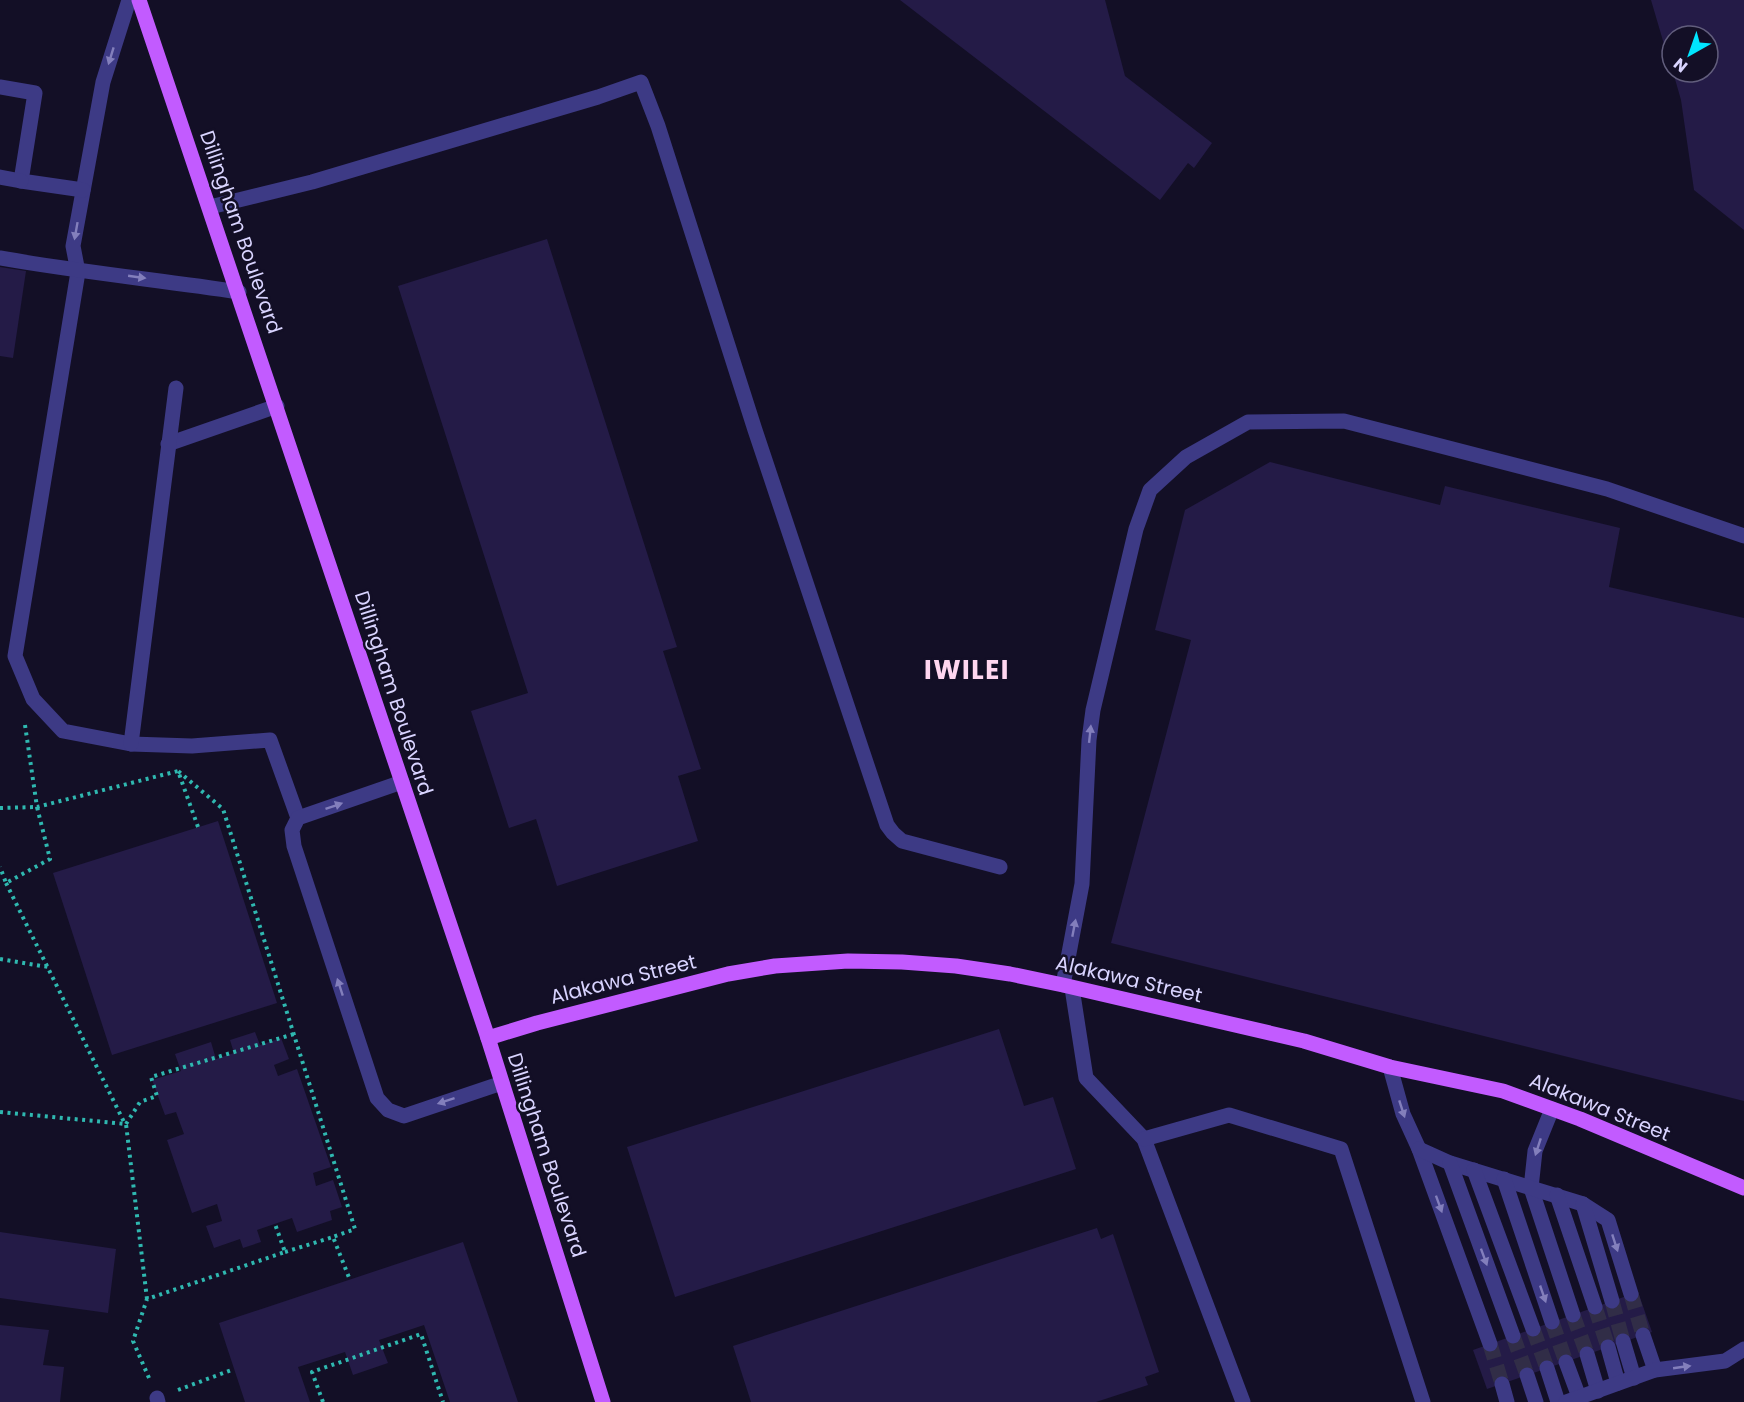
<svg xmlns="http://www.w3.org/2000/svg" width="1744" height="1402" font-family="Poppins,sans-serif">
<rect width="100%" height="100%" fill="#130f26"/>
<!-- building -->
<g fill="#241b47">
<polygon points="900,0 1105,0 1125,76 1212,143 1194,168 1188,163 1160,200"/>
<polygon points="1651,0 1744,0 1744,230 1694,190 1681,100 1673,72 1708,72 1708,36 1672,36 1671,68"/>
<polygon points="547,239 677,647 663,651 701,769 678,776 698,841 557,886 536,819 509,828 471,711 528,693 398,286"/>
<polygon points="0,267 26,271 13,358 0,356"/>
<polygon points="1270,462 1440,505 1445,486 1620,528 1609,587 1744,618 1744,1101 1111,943 1191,640 1155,630 1185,510"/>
<polygon points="218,821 277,1003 112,1055 53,873"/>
<polygon points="999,1029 1024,1106 1053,1097 1076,1169 675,1297 627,1147"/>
<polygon points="255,1032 260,1045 281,1038 289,1059 274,1065 278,1076 297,1069 331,1167 313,1173 316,1186 333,1180 342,1207 330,1211 332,1220 297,1232 292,1218 257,1230 261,1242 243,1248 240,1239 214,1248 206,1226 222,1221 217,1204 192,1213 167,1140 184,1134 176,1112 165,1115 152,1080 181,1071 175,1054 211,1042 216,1059 234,1053 230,1040"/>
<polygon points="1097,1228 1101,1239 1113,1234 1159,1372 1145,1377 1148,1385 1096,1402 751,1402 733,1346"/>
<polygon points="0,1232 116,1249 108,1313 0,1298"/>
<polygon points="463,1242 518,1402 450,1402 424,1325 379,1340 388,1363 353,1375 345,1352 298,1367 310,1402 245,1402 219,1323"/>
<polygon points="1638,1292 1652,1332 1487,1389 1473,1350"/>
<polygon points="0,1325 49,1330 43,1365 64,1367 60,1402 0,1402"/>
</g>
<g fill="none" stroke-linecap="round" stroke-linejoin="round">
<!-- minor-tunnel -->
<g stroke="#312d47" stroke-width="15" stroke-dasharray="15 8" stroke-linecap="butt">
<polyline points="1631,1294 1643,1335"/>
<polyline points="1612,1301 1623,1341"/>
<polyline points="1595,1307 1608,1347"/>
<polyline points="1573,1315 1587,1354"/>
<polyline points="1552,1322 1566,1362"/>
<polyline points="1533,1329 1547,1368"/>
<polyline points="1513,1336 1527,1375"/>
<polyline points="1490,1344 1502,1384"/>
</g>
<!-- path -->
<g stroke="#2fb8b0" stroke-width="4" stroke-dasharray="3 4.5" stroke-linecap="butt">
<polyline points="25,725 37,807 178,771"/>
<polyline points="0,808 37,807 50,859 6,883 0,867"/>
<polyline points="198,827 178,771 223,809 355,1229 333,1237"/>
<polyline points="6,883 125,1124"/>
<polyline points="0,959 48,967"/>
<polyline points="0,1112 126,1124 147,1299"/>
<polyline points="126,1124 140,1102 157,1096 151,1077 294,1034"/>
<polyline points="285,1252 333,1237 350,1280"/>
<polyline points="149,1378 133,1341 147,1299 285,1252 275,1224"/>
<polyline points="178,1390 234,1369"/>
<polyline points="323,1402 312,1372 421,1334 443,1402"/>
</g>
<!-- minor -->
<g stroke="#3d3a85" stroke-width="15">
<polyline points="129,0 103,82 73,246 78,272 15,656 33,699 63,731 131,744 192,746 270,740 298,818"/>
<polyline points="0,87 35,93 21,181 83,190"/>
<polyline points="0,177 21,181"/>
<polyline points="210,207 312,182 598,97 641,82 658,126 755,430 887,825 893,833 902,841 1000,867"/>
<path d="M 0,258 C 79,272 159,280 239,292"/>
<polyline points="168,444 277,406"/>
<polyline points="131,744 176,388"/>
<polyline points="402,782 298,818 292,830 294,846 377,1098 388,1110 404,1116 502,1083"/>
<polyline points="1063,985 1082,884 1089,740 1093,710 1136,529 1150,490 1186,457 1248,422 1344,421 1607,489 1744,536"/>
<polyline points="1072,988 1086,1078 1144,1139 1243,1402"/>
<polyline points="1390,1067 1403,1114 1419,1149 1490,1344"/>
<polyline points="1552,1109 1535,1151 1531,1188 1573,1315"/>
<polyline points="1144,1139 1229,1115 1341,1149 1423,1402"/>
<polyline points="1419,1149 1450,1163 1583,1204 1608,1220 1631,1294"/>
<polyline points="1450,1163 1513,1336"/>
<polyline points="1474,1170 1533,1329"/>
<polyline points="1504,1179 1552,1322"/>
<polyline points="1557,1195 1595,1307"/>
<polyline points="1583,1204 1612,1301"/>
<polyline points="1643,1335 1655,1370"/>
<polyline points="1623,1341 1634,1378"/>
<polyline points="1608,1347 1618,1383"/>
<polyline points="1587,1354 1598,1391"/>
<polyline points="1566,1362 1579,1397"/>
<polyline points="1547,1368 1558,1402"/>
<polyline points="1527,1375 1536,1402"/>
<polyline points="1502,1384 1507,1402"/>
<polyline points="157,1398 158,1402"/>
<polyline points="1566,1402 1655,1370 1725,1361 1744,1349"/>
</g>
<!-- major -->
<g stroke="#c25bff" stroke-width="15">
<polyline points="139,0 488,1038 603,1402"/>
<polyline points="488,1038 537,1023 728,974 775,966 848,961 902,962 956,966 1010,974 1063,985 1304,1041 1390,1067 1503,1091 1580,1119 1744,1188"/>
</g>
</g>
<!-- one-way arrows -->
<defs><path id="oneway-solid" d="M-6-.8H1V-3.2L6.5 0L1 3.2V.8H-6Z" transform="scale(1.5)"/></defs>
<g fill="#837fbc">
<use href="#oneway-solid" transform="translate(111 56) rotate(107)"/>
<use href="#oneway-solid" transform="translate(76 231) rotate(100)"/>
<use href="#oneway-solid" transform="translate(137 277) rotate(8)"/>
<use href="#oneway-solid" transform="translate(1090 734) rotate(-84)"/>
<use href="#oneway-solid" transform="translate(334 806) rotate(-19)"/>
<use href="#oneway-solid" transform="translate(1074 928) rotate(-79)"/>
<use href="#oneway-solid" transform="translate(340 987) rotate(-108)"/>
<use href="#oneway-solid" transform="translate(446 1101) rotate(162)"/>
<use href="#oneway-solid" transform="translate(1402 1109) rotate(72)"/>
<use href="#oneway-solid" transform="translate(1538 1147) rotate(108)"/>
<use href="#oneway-solid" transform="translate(1439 1204) rotate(70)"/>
<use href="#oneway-solid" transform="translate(1615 1243) rotate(72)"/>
<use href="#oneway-solid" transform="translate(1484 1257) rotate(70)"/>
<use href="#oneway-solid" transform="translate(1543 1294) rotate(71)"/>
<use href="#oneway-solid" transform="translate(1682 1367) rotate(-8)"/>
</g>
<g text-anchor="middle" stroke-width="5" stroke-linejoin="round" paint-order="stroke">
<!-- street labels -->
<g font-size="20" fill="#d9d4ff" stroke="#130f26">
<text transform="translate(241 232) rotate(71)" y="7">Dillingham Boulevard</text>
<text transform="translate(394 693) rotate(72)" y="7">Dillingham Boulevard</text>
<text transform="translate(623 979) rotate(-14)" y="7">Alakawa Street</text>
<text transform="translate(1129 979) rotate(13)" y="7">Alakawa Street</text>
<text transform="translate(1600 1107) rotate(22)" y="7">Alakawa Street</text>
<text transform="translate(547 1155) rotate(72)" y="7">Dillingham Boulevard</text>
</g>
<!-- district labels -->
<g font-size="26" font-weight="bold" letter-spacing="1.5" fill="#ffd6f0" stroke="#130f26">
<text x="967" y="679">IWILEI</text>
</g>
</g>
<!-- north arrow -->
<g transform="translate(1690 54) rotate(220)"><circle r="28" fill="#130f26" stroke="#625e7d" stroke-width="1.5"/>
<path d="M0-4.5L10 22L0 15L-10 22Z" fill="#00e5ff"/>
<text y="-9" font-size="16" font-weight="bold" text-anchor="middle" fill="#d9d4ff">N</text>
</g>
</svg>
